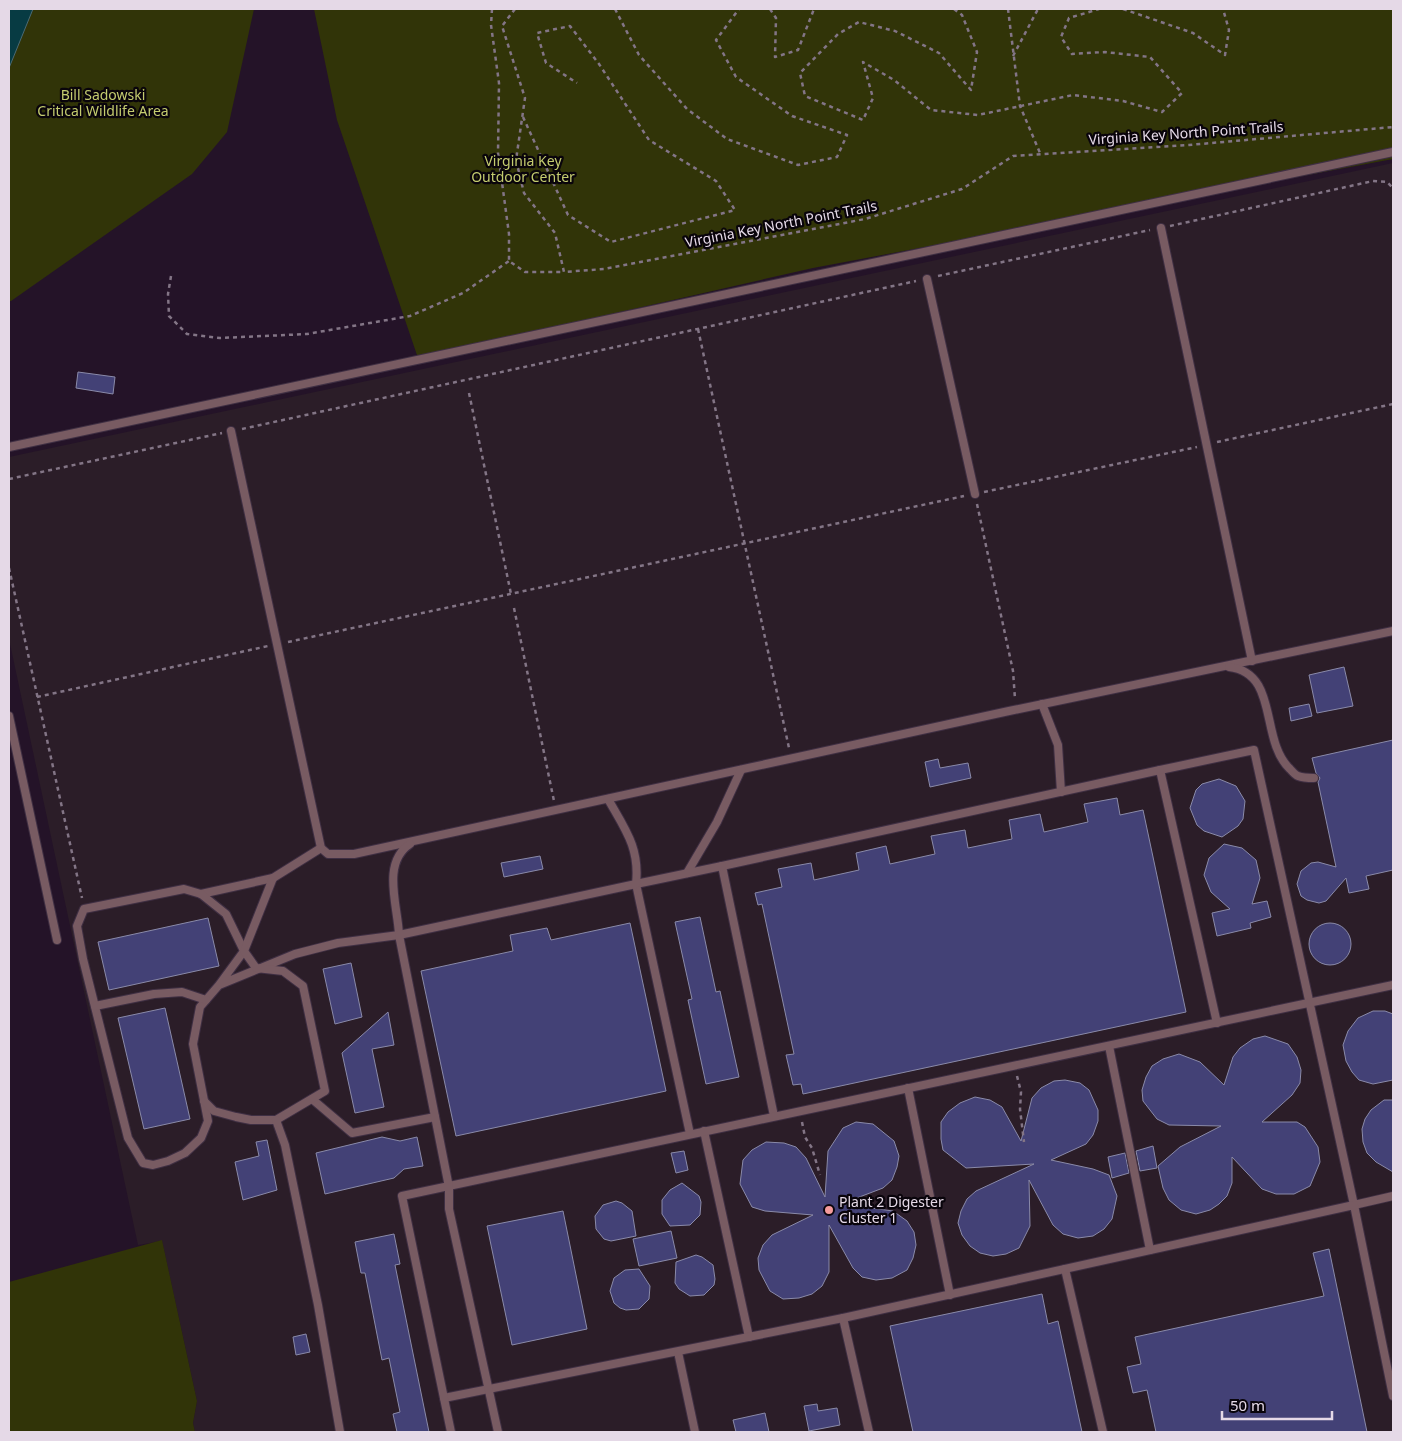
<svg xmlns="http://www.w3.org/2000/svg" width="1402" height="1441" font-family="'Noto Sans',sans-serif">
<rect width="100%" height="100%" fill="#241328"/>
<!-- industrial -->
<polygon fill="#2b1d28" points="1393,163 1393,1432 195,1432 193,1423 197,1401 162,1241 138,1245 9,639 9,457"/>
<!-- green -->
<g fill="#313408">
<polygon points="9,9 254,9 227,132 192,174 11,301 9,301"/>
<polygon points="314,9 1393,9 1393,159 813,268 418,358 337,120"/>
<polygon points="162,1240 197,1401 193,1423 195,1432 9,1432 9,1282"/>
</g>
<!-- water -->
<polygon fill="#073b43" stroke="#4a6a74" points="9,9 33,9 9,68"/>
<!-- building -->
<g fill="#434176" stroke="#8a8aa9">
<polygon points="78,372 115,377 113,394 76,388"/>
<polygon points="1344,667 1353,706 1317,713 1309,675"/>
<polygon points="1309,704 1312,716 1291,721 1289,708"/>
<polygon points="1393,740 1393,870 1366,876 1369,889 1349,893 1346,878 1326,901 1319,903 1307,900 1301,896 1297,884 1301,871 1311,863 1318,862 1336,867 1318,782 1320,778 1316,773 1312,758"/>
<polygon points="938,759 940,768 968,763 971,778 930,787 925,762"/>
<polygon points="1219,779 1236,786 1245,801 1243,819 1238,826 1222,837 1204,831 1197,825 1190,808 1196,790 1202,784"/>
<polygon points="1117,798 1120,815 1143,810 1186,1012 803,1094 801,1084 793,1085 786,1055 794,1054 762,904 758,905 755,893 782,887 778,869 811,863 814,880 859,870 856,853 886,846 890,864 935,854 931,836 965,830 968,848 1012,839 1009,820 1040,814 1044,832 1088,822 1084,804"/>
<polygon points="1224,844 1242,848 1256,860 1260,878 1252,904 1267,901 1271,917 1250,923 1251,928 1217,936 1212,913 1230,909 1211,892 1204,875 1209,858"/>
<polygon points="540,856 543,869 504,877 501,863"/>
<polygon points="700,917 716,992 720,991 739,1077 706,1084 688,1000 692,999 675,922"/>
<polygon points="208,918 219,966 109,990 98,942"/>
<polygon points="630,923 666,1091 456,1136 421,971 513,951 510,935 547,928 551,940"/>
<circle cx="1330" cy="944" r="21"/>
<polygon points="351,963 362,1017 335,1024 323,969"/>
<polygon points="165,1008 190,1119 144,1129 118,1018"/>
<polygon points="1373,1011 1385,1011 1393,1014 1393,1080 1373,1084 1359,1080 1352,1072 1346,1061 1343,1045 1348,1031 1358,1018"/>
<polygon points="388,1012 394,1045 372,1049 384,1107 355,1113 342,1053"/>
<polygon points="1265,1036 1288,1044 1297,1057 1301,1070 1300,1083 1292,1095 1262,1122 1297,1122 1305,1127 1318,1147 1320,1162 1310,1186 1294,1194 1276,1194 1262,1189 1232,1157 1232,1183 1227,1196 1219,1204 1210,1210 1196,1214 1181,1210 1169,1200 1163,1188 1158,1166 1180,1147 1221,1126 1169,1125 1157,1119 1143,1101 1142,1090 1146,1077 1152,1066 1163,1059 1179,1054 1200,1062 1224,1085 1233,1057 1240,1048 1253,1039"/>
<polygon points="1065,1080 1080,1083 1089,1090 1098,1110 1098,1121 1093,1135 1086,1144 1051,1160 1093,1169 1109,1175 1117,1196 1112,1219 1104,1229 1093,1236 1078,1238 1063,1234 1053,1225 1029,1180 1030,1226 1019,1248 1006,1254 993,1256 980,1253 970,1246 962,1235 958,1223 961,1211 967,1199 976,1191 1034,1164 966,1168 943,1150 941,1139 941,1122 948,1112 960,1103 975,1097 990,1100 1002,1107 1021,1141 1032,1098 1041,1088 1054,1081"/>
<polygon points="1384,1100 1393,1100 1393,1172 1376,1162 1367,1153 1363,1142 1362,1129 1365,1119 1371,1110"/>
<polygon points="856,1122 873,1124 894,1141 899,1156 897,1167 892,1180 883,1188 841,1204 893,1211 907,1221 914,1232 916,1245 913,1258 907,1270 892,1278 876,1280 862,1277 853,1268 829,1225 829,1272 822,1286 812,1294 799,1298 783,1299 770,1291 759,1270 758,1258 763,1245 772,1235 813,1215 765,1211 752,1207 740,1184 743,1160 752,1150 766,1142 784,1143 796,1147 806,1158 825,1197 828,1151 843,1128"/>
<polygon points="382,1137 400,1141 417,1137 423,1166 404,1169 394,1178 325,1194 316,1153"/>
<polygon points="267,1140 277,1190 243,1200 235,1162 259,1156 256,1142"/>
<polygon points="1153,1146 1157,1168 1140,1171 1136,1151"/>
<polygon points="684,1151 688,1170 676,1173 671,1153"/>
<polygon points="1125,1153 1129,1173 1112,1178 1108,1157"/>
<polygon points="682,1183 699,1196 701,1202 700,1215 690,1225 670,1226 662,1214 662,1200 670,1190"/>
<polygon points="616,1201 622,1203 632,1211 636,1236 611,1241 604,1239 596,1229 595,1216 603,1205"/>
<polygon points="563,1211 587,1329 512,1345 487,1226"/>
<polygon points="671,1231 677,1258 639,1266 633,1239"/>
<polygon points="394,1234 400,1264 395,1265 429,1432 397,1432 393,1414 400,1412 389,1358 382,1360 365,1273 361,1273 355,1242"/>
<polygon points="1329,1249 1367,1432 1156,1432 1147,1390 1133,1393 1127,1367 1141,1364 1135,1337 1324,1296 1313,1253"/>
<polygon points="696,1255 702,1257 713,1265 715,1279 714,1285 704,1295 690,1296 679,1289 675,1283 676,1262"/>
<polygon points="639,1269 650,1286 649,1299 639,1309 626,1310 620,1308 614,1303 610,1291 614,1278 625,1270"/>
<polygon points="1042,1294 1048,1324 1058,1321 1082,1432 913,1432 890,1326"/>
<polygon points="306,1334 310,1352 296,1355 293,1337"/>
<polygon points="817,1404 818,1411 837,1408 840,1425 809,1431 804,1406"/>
<polygon points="765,1413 769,1432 736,1432 733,1420"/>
</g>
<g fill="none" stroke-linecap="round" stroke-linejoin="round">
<!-- lane casing -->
<g stroke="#3f2f43" stroke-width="10">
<g id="lane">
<polyline points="1161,228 1252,661"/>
<polyline points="927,279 975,494"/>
<polyline points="231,431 321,848 328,854 354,854 1009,711 1393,631"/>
<polyline points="9,447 1393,152"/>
<path d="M 1229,667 C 1280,673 1259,740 1290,769 C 1292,771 1295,775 1298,776 C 1303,778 1309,778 1314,778"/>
<polyline points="1042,704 1058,745 1061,792"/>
<polyline points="9,716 57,940"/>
<polyline points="687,873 717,822 741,770"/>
<polyline points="201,894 273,878"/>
<path d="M 219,985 L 244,951 L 226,914 L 201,894 L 184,889 L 84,909 L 77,926 L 83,959 L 128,1138 L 143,1163 L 153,1165 L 168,1161 L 185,1153 L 201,1138 L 208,1121 L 193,1044 L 200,1007 L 219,985 L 295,954 L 338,943 L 399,935 C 398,906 381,863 410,844"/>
<polyline points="95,1006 154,994 182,992 206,1000"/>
<polyline points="1217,1023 1160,770 1254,750 1354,1205 1393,1196"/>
<polyline points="1109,1046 1150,1250"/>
<polyline points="908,1088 950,1295"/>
<polyline points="312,1099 352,1133 435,1117"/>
<polyline points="204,1101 214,1111 236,1117 251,1120 276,1120 325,1091 303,986 283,971 256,968 244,951 273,878 321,848"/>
<polyline points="774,1116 722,866 1160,770"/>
<polyline points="276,1120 285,1145 318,1305 340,1432"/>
<polyline points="704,1131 749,1337"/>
<polyline points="690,1134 636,884 722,866"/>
<polyline points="1065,1269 1103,1432"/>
<polyline points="843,1318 869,1432"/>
<polyline points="678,1352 695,1432"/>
<polyline points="444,1398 843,1318 1354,1205 1393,1396"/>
<polyline points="451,1432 402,1196 1393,985"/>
<path d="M 498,1432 L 449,1209 L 449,1187 L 399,935 L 636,884 C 640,848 625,829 608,799"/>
</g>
</g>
<!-- path -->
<g stroke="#837586" stroke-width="2.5" stroke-dasharray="4 4" stroke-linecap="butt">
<polyline points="492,9 491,25 499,83 498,153 509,234 509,261 525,272 564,272"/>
<polyline points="515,9 502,26 525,98 516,160 524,193 555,233 564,272 604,269 865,219 962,189 1013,156 1189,145 1393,127"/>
<polyline points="615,9 639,55 687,109 727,139 798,165 837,157 847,135 792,116 736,77 716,40 739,9"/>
<polyline points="770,9 776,18 775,57 798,50 814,9"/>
<polyline points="954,9 962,15 977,52 971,90 939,53 895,31 859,22 838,34 800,73 805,96 863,120 873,98 863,62 894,80 931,110 978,115 1073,95 1123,101 1162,112 1182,93 1150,57 1105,52 1072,54 1061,37 1069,18 1099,9"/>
<polyline points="1008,9 1020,106 1040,153"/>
<polyline points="1123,9 1193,33 1225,55 1229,30 1223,9"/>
<polyline points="1013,56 1038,9"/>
<polyline points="523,117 568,215 611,242 735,210 716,181 649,140 599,64 570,26 537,33 546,63 577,83"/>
<polyline points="1170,226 1373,181 1387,182 1393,188"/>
<polyline points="171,276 168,294 169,316 187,334 220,338 307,334 410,316 463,293 509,261"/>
<polyline points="938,276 1150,230"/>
<polyline points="698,329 789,748"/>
<polyline points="469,393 511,594"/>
<polyline points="242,429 916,281"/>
<polyline points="1217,442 1393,404"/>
<polyline points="9,479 222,433"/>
<polyline points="984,492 1197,447"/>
<polyline points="977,504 1013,671 1015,699"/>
<polyline points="9,568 82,898"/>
<polyline points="514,608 554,801"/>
<polyline points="288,642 964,496"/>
<polyline points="37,697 268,646"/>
<polyline points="1017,1076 1021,1092 1020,1109 1024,1142"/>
<polyline points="802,1122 805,1137 812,1148 820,1175"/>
</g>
<!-- lane -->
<use href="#lane" stroke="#785b62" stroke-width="8"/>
</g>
<!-- markers -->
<circle fill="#f59b9c" stroke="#09040b" stroke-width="2" cx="829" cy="1210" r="5"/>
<g text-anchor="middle" stroke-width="4.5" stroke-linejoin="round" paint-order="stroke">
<!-- park labels -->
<g font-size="14" fill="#c4cc6f" stroke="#09040b">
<text x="103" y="100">Bill Sadowski<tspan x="103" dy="16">Critical Wildlife Area</tspan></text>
<text x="523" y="166">Virginia Key<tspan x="523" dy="16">Outdoor Center</tspan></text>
</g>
<!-- street labels -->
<g font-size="14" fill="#e5d9e7" stroke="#09040b">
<text transform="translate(1186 133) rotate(-4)" y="5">Virginia Key North Point Trails</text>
<text transform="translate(781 224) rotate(-11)" y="5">Virginia Key North Point Trails</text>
</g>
<!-- poi labels -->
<g font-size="14" fill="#e5d9e7" stroke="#09040b" text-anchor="start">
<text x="839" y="1207">Plant 2 Digester<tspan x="839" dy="16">Cluster 1</tspan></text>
</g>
</g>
<!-- border -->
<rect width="1402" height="1441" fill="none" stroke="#e5d9e7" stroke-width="20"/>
<!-- scale -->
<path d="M1222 1411v8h110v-8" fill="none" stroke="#e5d9e7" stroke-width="2.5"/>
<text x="1230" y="1411" font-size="15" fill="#e5d9e7" stroke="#09040b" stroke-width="4" paint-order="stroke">50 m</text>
</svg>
